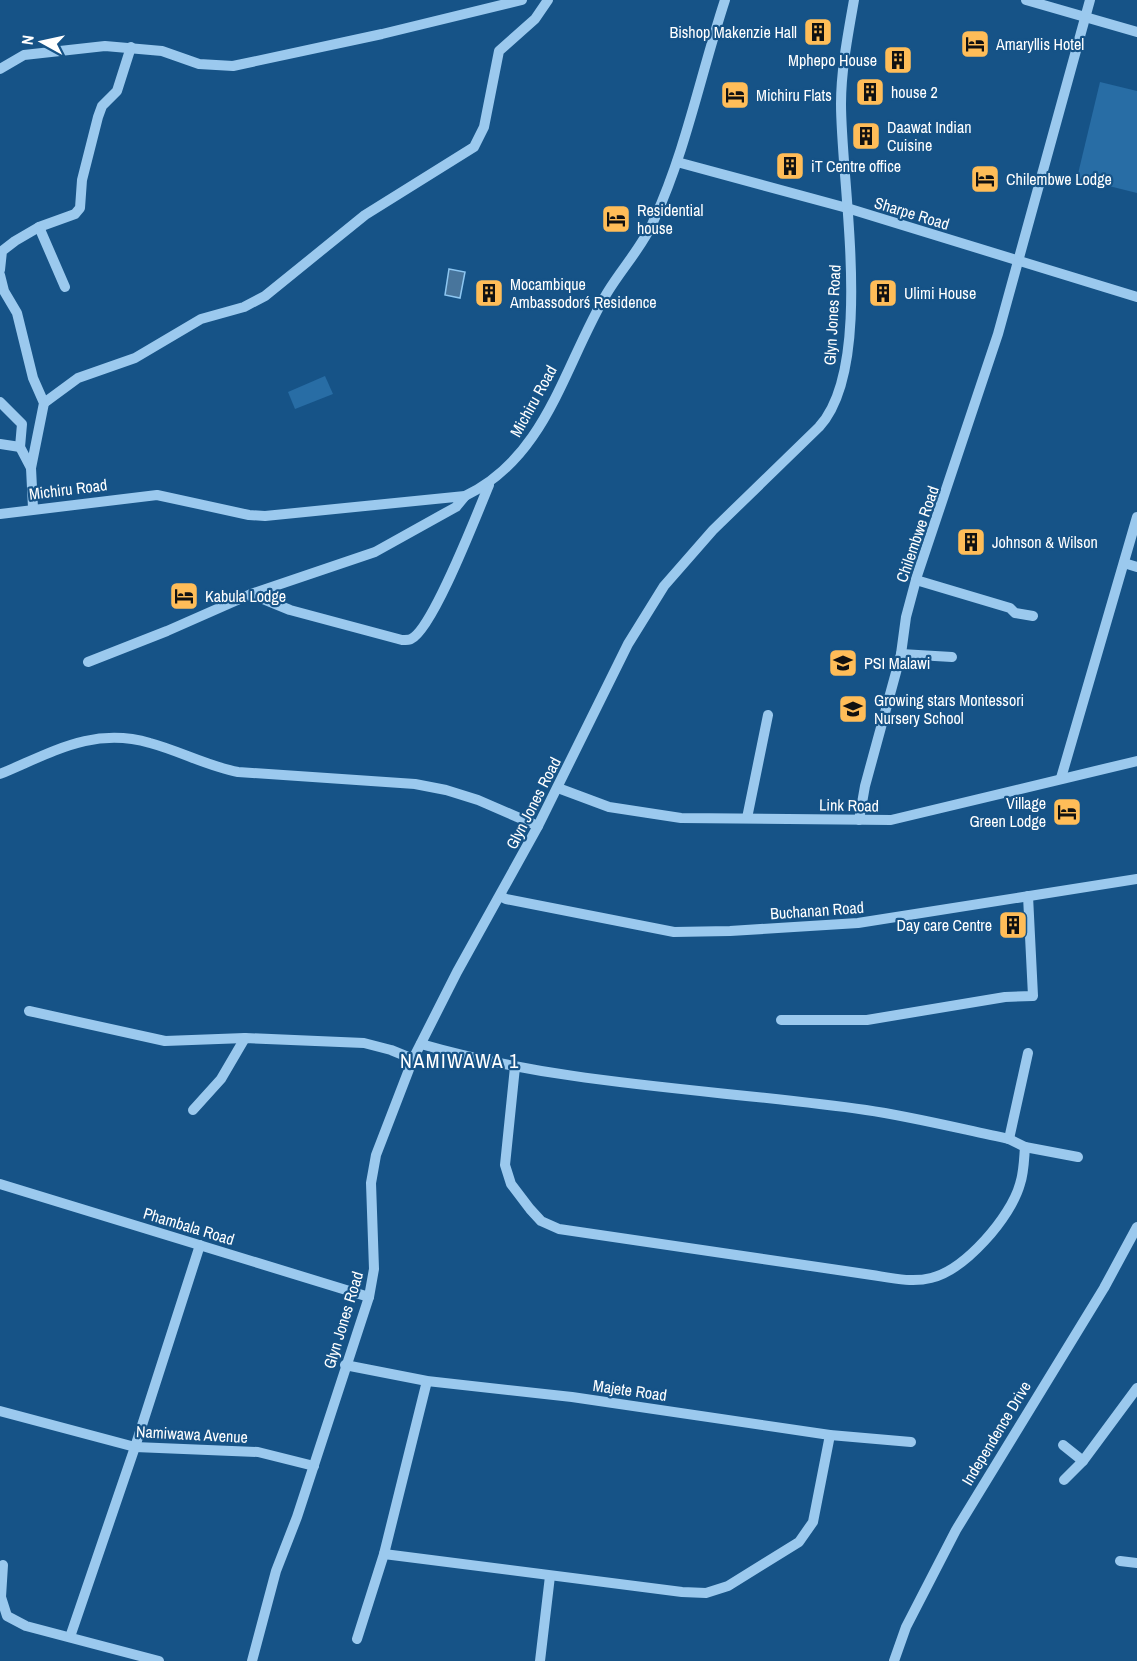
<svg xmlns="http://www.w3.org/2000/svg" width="1137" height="1661" font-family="'Archivo Narrow',sans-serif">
<rect width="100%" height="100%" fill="#165387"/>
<!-- green -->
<g fill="#286da5">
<polygon points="1100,82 1137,91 1137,193 1077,178"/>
<polygon points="325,376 333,394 295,409 288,392"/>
</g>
<!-- water -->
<polygon fill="#48759c" stroke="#8dc6f1" stroke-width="1.5" points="449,269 465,272 460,298 445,295"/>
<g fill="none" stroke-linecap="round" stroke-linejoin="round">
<!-- minor -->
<g stroke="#9bc9ee" stroke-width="10">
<polyline points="1026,0 1137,32"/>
<polyline points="0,69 24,55 105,46 162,51 199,64 233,66 382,34 522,0"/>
<polyline points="677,162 847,208 1137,297"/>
<polyline points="39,227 65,287"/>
<polyline points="0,270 2,251 15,241 39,227 75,214 80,208 82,180 98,117 102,106 117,91 131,47"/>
<polyline points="0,275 4,291 17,313 33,378 44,403 31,468"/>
<polyline points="0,402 22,424 20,447 31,468 33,508"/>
<polyline points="44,403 78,378 135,358 201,319 244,307 265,296 365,215 474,147 484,127 499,51 535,19 548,0"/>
<polyline points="0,444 20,447"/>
<path d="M 0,514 L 157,495 L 249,515 L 265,516 L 465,496 C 547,457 564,365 607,293 C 622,268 643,246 654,220 C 686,150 701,73 725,0"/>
<polyline points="1124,563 1137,567"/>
<polyline points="916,580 1010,608 1015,613 1033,616"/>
<path d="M 251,594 L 290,610 L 402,640 C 405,640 409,640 411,639 C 433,629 478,511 489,485"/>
<polyline points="901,654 952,657"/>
<polyline points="88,662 167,631 251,594 375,552 456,507 465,496"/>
<path d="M 0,774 C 51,753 93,726 150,743 C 180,751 207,766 238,772 L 415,784 L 446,790 L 478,800 L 538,826"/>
<polyline points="1061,778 1137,517"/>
<polyline points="558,788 609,807 681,818 891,820 1137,761"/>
<polyline points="747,818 768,715"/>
<polyline points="859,820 865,786 901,654 906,617 917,576 998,334 1090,0"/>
<polyline points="500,896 506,899 674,932 730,931 858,923 1137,879"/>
<polyline points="29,1011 165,1041 245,1038 364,1043 391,1050 413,1059"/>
<polyline points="781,1020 867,1020 1005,997 1033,996 1028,896"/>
<path d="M 421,1044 C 566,1086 718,1089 866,1110 C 914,1117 961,1129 1009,1139 L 1025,1147 C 1024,1159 1024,1172 1020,1184 C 1011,1217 965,1270 931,1278 C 912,1283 891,1278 872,1275 L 559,1229 L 541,1221 L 530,1209 L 511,1184 L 505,1165 L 515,1067"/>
<polyline points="193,1110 221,1079 245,1038"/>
<polyline points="1009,1139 1028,1053"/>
<polyline points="1025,1147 1078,1157"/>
<polyline points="0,1184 369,1297"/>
<polyline points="345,1365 427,1381 572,1397 830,1435 911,1442"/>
<polyline points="0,1411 135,1447 258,1452 314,1466"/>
<polyline points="1063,1445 1083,1461 1064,1480"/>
<polyline points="1083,1461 1137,1388"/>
<polyline points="384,1554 682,1592 706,1593 728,1586 799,1542 813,1522 830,1435"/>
<polyline points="1120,1561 1137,1563"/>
<polyline points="3,1565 1,1597 7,1616 26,1626 159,1661"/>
<polyline points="70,1637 135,1447 200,1245"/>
<polyline points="357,1639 384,1554 427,1381"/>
<path d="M 252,1661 L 276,1571 L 297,1517 L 369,1297 L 374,1269 L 371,1183 L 376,1155 L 413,1059 L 457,972 L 538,826 L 628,644 L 664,586 L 713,530 L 819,427 C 875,366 841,185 841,104 C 841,70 848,34 854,0"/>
<polyline points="540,1661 550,1576"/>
<polyline points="894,1661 906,1627 956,1530 1104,1288 1137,1227"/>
</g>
</g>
<!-- icons -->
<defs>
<g id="building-square" transform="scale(1.5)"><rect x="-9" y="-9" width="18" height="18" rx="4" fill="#ffbd58" stroke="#165387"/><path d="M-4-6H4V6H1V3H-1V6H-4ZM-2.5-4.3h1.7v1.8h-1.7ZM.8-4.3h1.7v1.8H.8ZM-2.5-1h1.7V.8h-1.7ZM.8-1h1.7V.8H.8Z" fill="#111"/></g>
<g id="hotel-square" transform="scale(1.5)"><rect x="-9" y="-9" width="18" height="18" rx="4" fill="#ffbd58" stroke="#165387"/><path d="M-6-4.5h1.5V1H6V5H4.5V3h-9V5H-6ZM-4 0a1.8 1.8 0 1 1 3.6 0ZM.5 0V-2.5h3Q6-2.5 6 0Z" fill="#111"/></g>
<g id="school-square" transform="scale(1.5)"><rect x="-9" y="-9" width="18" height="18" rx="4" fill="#ffbd58" stroke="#165387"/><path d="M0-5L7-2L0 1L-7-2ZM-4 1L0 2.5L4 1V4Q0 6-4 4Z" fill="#111"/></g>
</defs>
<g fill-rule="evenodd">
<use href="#building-square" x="818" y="32"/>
<use href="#hotel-square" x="975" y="44"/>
<use href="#building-square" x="898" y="60"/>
<use href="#building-square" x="870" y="92"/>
<use href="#hotel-square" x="735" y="95"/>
<use href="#building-square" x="866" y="136"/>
<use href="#building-square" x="790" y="166"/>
<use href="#hotel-square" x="985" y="179"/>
<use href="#hotel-square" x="616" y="219"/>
<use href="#building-square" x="489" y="293"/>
<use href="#building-square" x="883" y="293"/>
<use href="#building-square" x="971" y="542"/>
<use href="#hotel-square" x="184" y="596"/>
<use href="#school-square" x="843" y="663"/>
<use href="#school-square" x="853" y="709"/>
<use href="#hotel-square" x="1067" y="812"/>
<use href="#building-square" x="1013" y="925"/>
</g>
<g text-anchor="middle" stroke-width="4.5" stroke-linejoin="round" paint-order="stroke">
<!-- poi labels -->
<g font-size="16" fill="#fff" stroke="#165387" text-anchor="start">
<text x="797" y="38" text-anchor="end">Bishop Makenzie Hall</text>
<text x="996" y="50">Amaryllis Hotel</text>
<text x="877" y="66" text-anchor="end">Mphepo House</text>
<text x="891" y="98">house 2</text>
<text x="756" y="101">Michiru Flats</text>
<text x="887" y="133">Daawat Indian<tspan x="887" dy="18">Cuisine</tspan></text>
<text x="811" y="172">iT Centre office</text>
<text x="1006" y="185">Chilembwe Lodge</text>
<text x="637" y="216">Residential<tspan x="637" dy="18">house</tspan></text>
<text x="510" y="290">Mocambique<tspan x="510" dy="18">Ambassodorś Residence</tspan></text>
<text x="904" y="299">Ulimi House</text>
<text x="992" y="548">Johnson &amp; Wilson</text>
<text x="205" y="602">Kabula Lodge</text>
<text x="864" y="669">PSI Malawi</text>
<text x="874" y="706">Growing stars Montessori<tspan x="874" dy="18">Nursery School</tspan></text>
<text x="1046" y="809" text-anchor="end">Village<tspan x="1046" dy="18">Green Lodge</tspan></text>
<text x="992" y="931" text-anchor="end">Day care Centre</text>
</g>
<!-- street labels -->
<g font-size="16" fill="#fff" stroke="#165387">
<text transform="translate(912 213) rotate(17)" y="6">Sharpe Road</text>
<text transform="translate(832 315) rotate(-87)" y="6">Glyn Jones Road</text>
<text transform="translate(533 401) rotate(-61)" y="6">Michiru Road</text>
<text transform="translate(68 489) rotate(-7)" y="6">Michiru Road</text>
<text transform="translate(917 534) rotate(-71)" y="6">Chilembwe Road</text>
<text transform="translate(533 803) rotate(-63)" y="6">Glyn Jones Road</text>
<text transform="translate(849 805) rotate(1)" y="6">Link Road</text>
<text transform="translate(817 910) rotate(-4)" y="6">Buchanan Road</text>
<text transform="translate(189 1226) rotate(17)" y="6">Phambala Road</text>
<text transform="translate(343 1320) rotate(-73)" y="6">Glyn Jones Road</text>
<text transform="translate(630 1390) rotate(8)" y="6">Majete Road</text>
<text transform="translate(996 1433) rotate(-59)" y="6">Independence Drive</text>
<text transform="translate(192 1434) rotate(3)" y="6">Namiwawa Avenue</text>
</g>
<!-- quarter labels -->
<g font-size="20" letter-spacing="1.5" fill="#fff" stroke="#165387">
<text x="460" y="1068">NAMIWAWA 1</text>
</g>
</g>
<!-- north arrow -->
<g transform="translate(42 42) rotate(278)" stroke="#165387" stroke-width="4.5" paint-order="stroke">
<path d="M0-4.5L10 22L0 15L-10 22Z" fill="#ffffff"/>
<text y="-9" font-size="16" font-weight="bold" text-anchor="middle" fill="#ffffff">N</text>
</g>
</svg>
